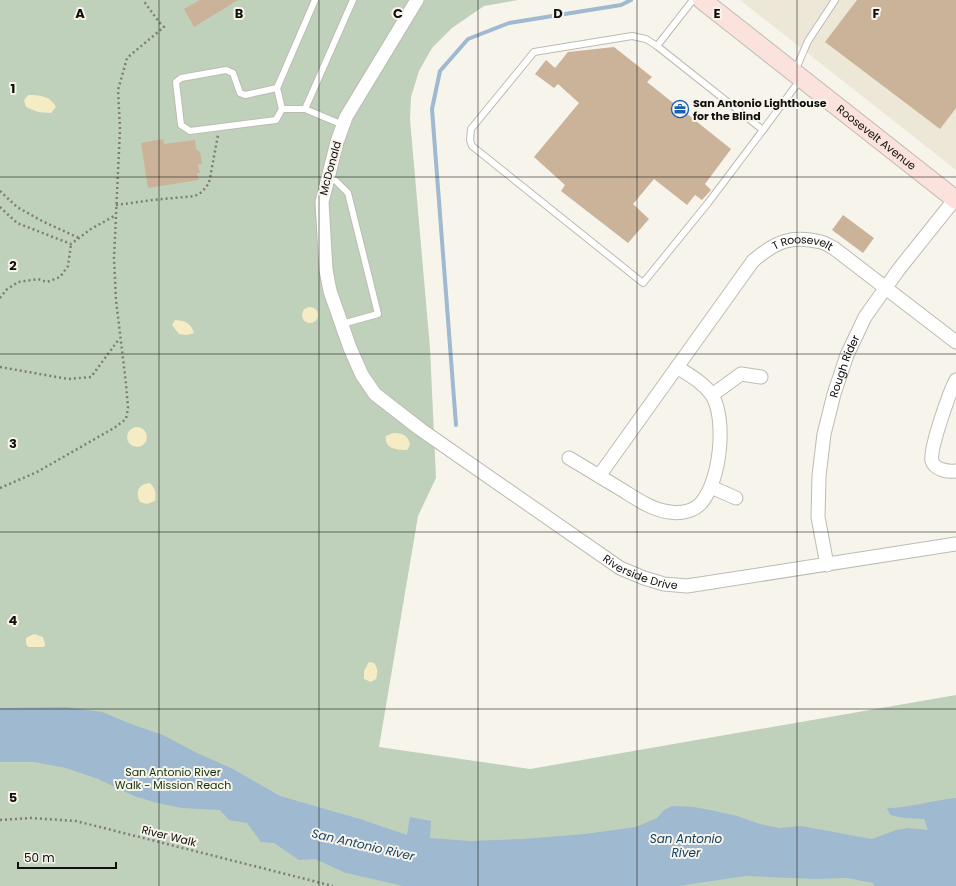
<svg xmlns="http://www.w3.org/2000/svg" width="956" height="886" font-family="Poppins,sans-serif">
<rect width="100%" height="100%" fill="#f7f4ec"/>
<!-- built -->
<polygon fill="#ece7d7" points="740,0 956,0 956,170"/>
<!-- green -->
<polygon fill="#c0d1bb" points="0,0 518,0 484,6 452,28 432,48 419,71 411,97 410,119 430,348 436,478 418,516 379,747 530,769 956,695 956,886 0,886"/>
<!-- sand -->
<g fill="#f5ebc5">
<path d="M 28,95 C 40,95 50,96 56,107 L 51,113 L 38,112 L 26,107 L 24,100 Z"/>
<circle cx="310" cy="315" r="8"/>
<path d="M 175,320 C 184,320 191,323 194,333 L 187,335 L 179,334 L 172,325 Z"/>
<circle cx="137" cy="437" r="10"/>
<path d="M 393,433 C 403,433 408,435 410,445 L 407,450 C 397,450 384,449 386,436 Z"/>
<path d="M 150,483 C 156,489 156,493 155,501 L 147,504 L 140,502 C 135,492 138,484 150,483 Z"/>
<polygon points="34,634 43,637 45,644 44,647 28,647 26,644 26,638"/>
<path d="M 369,662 L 374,663 C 378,668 378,673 376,679 L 371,682 L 364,679 L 364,671 Z"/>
</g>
<!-- water -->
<path fill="#9eb9d0" d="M 66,707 L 102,712 L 131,724 L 163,735 L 197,753 L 233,769 L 280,796 L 360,819 L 407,835 L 410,817 L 431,821 L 430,838 L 470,841 L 523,839 L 585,834 L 636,827 L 657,818 L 664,810 L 672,806 L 694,807 L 715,811 L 737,816 L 760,824 L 779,828 L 801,826 L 872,839 L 896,830 L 908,828 L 928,830 L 924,819 L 905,818 L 890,815 L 887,808 C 910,808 933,800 956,798 L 956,886 L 874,886 L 873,883 L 847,878 L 815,879 L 746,876 L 678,886 L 403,886 L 346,873 L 315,859 L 299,860 L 274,843 L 261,842 L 247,823 L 229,820 L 220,810 L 182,808 L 157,803 L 134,796 L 98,779 L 66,768 L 34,762 L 0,762 L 0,708 Z"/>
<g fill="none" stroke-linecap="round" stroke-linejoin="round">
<!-- stream -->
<polyline stroke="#9eb9d0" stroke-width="4" points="456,425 432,109 440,71 468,39 509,23 621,5 631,0"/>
</g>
<!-- building -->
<g fill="#cbb39a">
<polygon points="200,0 238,0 194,27 184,9"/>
<polygon points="857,0 956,0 956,108 940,129 825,42"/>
<polygon points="614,47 652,77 647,82 731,149 705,184 711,190 702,200 695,195 687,205 654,179 633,204 649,219 628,243 561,191 565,185 534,157 579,103 558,84 554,88 535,74 546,60 555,68 568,52"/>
<polygon points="163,139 164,144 195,140 196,149 200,152 202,164 198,165 200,173 197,173 199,180 148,188 141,143"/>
<polygon points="843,215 874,238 863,253 832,230"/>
</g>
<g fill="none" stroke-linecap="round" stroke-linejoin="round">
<!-- lane casing -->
<g stroke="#bdbbb3" stroke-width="8">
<g id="lane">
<polyline points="693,0 657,46 763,130 800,80"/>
<polyline points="657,46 646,39 632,36 534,52 471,129 470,140 472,146 643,283 708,203 763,130"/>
<polyline points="795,71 808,41 835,0"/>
<polyline points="277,88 245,95 240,93 233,73 226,70 181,78 176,82 181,125 190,131 276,120 282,109 277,88 315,0"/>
<polyline points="282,109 305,109 343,125"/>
<polyline points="305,109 353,0"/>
<polyline points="327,178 336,181 348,193 378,314 342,324"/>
</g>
</g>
<!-- street casing -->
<g stroke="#bdbbb3" stroke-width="15">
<g id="street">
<path id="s1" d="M 417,0 L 346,117 L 337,142 L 322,202 L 326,270 L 330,291 L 350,348 L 362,375 L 375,394 L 420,429 L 620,568 L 644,578 L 664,584 L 687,586 L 956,544"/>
<path d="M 956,380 C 950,391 929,450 932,461 C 935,470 948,472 956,471"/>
<polyline points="712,395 741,374 761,377"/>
<path d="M 569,458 C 586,468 602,478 619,488 C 634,497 651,510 670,512 C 681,514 694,511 701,503 C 720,482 727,420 712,395 C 703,382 689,375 677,367"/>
<path id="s2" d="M 599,476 L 753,261 C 776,241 792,235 821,242 C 826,243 831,247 835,249 L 956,342"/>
<polyline points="711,487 736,498"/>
<path id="s3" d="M 827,565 L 818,517 L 819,476 L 824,434 L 834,394 L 847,355 L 865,317 L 899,269 L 955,199"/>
</g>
</g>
<!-- secondary casing -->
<g stroke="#bdbbb3" stroke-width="20">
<g id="secondary">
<path id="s4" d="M 702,0 L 956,200"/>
</g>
</g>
<!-- path -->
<g stroke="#7f7d77" stroke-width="2.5" stroke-dasharray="2 3" stroke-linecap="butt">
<polyline points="0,191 17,207 42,221 79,238"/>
<polyline points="116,205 153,200 195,196 202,192 209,183 218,135"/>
<polyline points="0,207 17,223 71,244 91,229 116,215"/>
<polyline points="0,298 6,290 18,282 38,279 47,282 60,277 68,266 71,244"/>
<polyline points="0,367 68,379 91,377 119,339"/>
<polyline points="0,488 37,472 114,428 126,419 128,408 126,384 116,300 114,258 120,129 118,90 127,58 164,27 159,22 143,0"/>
<polyline points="0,820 31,818 76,821 333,886"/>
</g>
<!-- lane -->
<use href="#lane" stroke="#fff" stroke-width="6"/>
<!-- street -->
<use href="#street" stroke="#fff" stroke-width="13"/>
<!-- secondary -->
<use href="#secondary" stroke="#fce2dc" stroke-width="18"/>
</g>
<!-- grid -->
<path fill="none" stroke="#100f0c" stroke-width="1" stroke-opacity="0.55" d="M 159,0 L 159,886M 319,0 L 319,886M 478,0 L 478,886M 637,0 L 637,886M 797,0 L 797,886M 0,177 L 956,177M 0,354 L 956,354M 0,532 L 956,532M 0,709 L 956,709"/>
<!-- icons -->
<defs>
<g id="office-ring" transform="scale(0.9)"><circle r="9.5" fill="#f7f4ec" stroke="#1a60b0" stroke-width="1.5"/><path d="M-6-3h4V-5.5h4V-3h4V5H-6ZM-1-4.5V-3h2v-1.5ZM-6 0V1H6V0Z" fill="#1a60b0"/></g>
</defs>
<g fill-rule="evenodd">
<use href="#office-ring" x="680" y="109"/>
</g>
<g text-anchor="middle" stroke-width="4" stroke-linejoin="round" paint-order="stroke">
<!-- poi labels -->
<g font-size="11" font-weight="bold" fill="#100f0c" stroke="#f7f4ec" text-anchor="start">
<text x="693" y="107">San Antonio Lighthouse<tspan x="693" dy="13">for the Blind</tspan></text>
</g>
<!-- street labels -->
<g font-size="11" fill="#100f0c" stroke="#f7f4ec">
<text dy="4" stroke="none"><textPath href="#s4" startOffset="222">Roosevelt Avenue</textPath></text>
<text transform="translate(330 168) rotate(-75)" y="4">McDonald</text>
<text dy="4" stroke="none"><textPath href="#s2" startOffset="320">T Roosevelt</textPath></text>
<text dy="4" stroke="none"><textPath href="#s3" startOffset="203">Rough Rider</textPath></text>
<text dy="4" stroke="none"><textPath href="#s1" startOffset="749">Riverside Drive</textPath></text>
<text transform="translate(169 836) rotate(14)" y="4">River Walk</text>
</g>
<!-- park labels -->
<g font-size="11" fill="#133109" stroke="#f7f4ec">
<text x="173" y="776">San Antonio River<tspan x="173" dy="13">Walk - Mission Reach</tspan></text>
</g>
<!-- water labels -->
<g font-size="12" font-style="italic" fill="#154263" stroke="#f7f4ec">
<text x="686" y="843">San Antonio<tspan x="686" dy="14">River</tspan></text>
<text transform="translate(363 845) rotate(13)" y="4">San Antonio River</text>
</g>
</g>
<g font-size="13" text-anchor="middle" font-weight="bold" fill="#100f0c" stroke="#f7f4ec" stroke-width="4" stroke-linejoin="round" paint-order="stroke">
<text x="80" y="18">A</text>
<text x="239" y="18">B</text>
<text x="398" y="18">C</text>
<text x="558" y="18">D</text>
<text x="717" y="18">E</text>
<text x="876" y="18">F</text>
<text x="13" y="93">1</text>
<text x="13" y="270">2</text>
<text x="13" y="448">3</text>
<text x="13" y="625">4</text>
<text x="13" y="802">5</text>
</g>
<!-- scale -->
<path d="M18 862v6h98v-6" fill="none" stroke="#100f0c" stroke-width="2"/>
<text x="24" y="862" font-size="12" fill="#100f0c" stroke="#f7f4ec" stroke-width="3" paint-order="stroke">50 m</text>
</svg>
